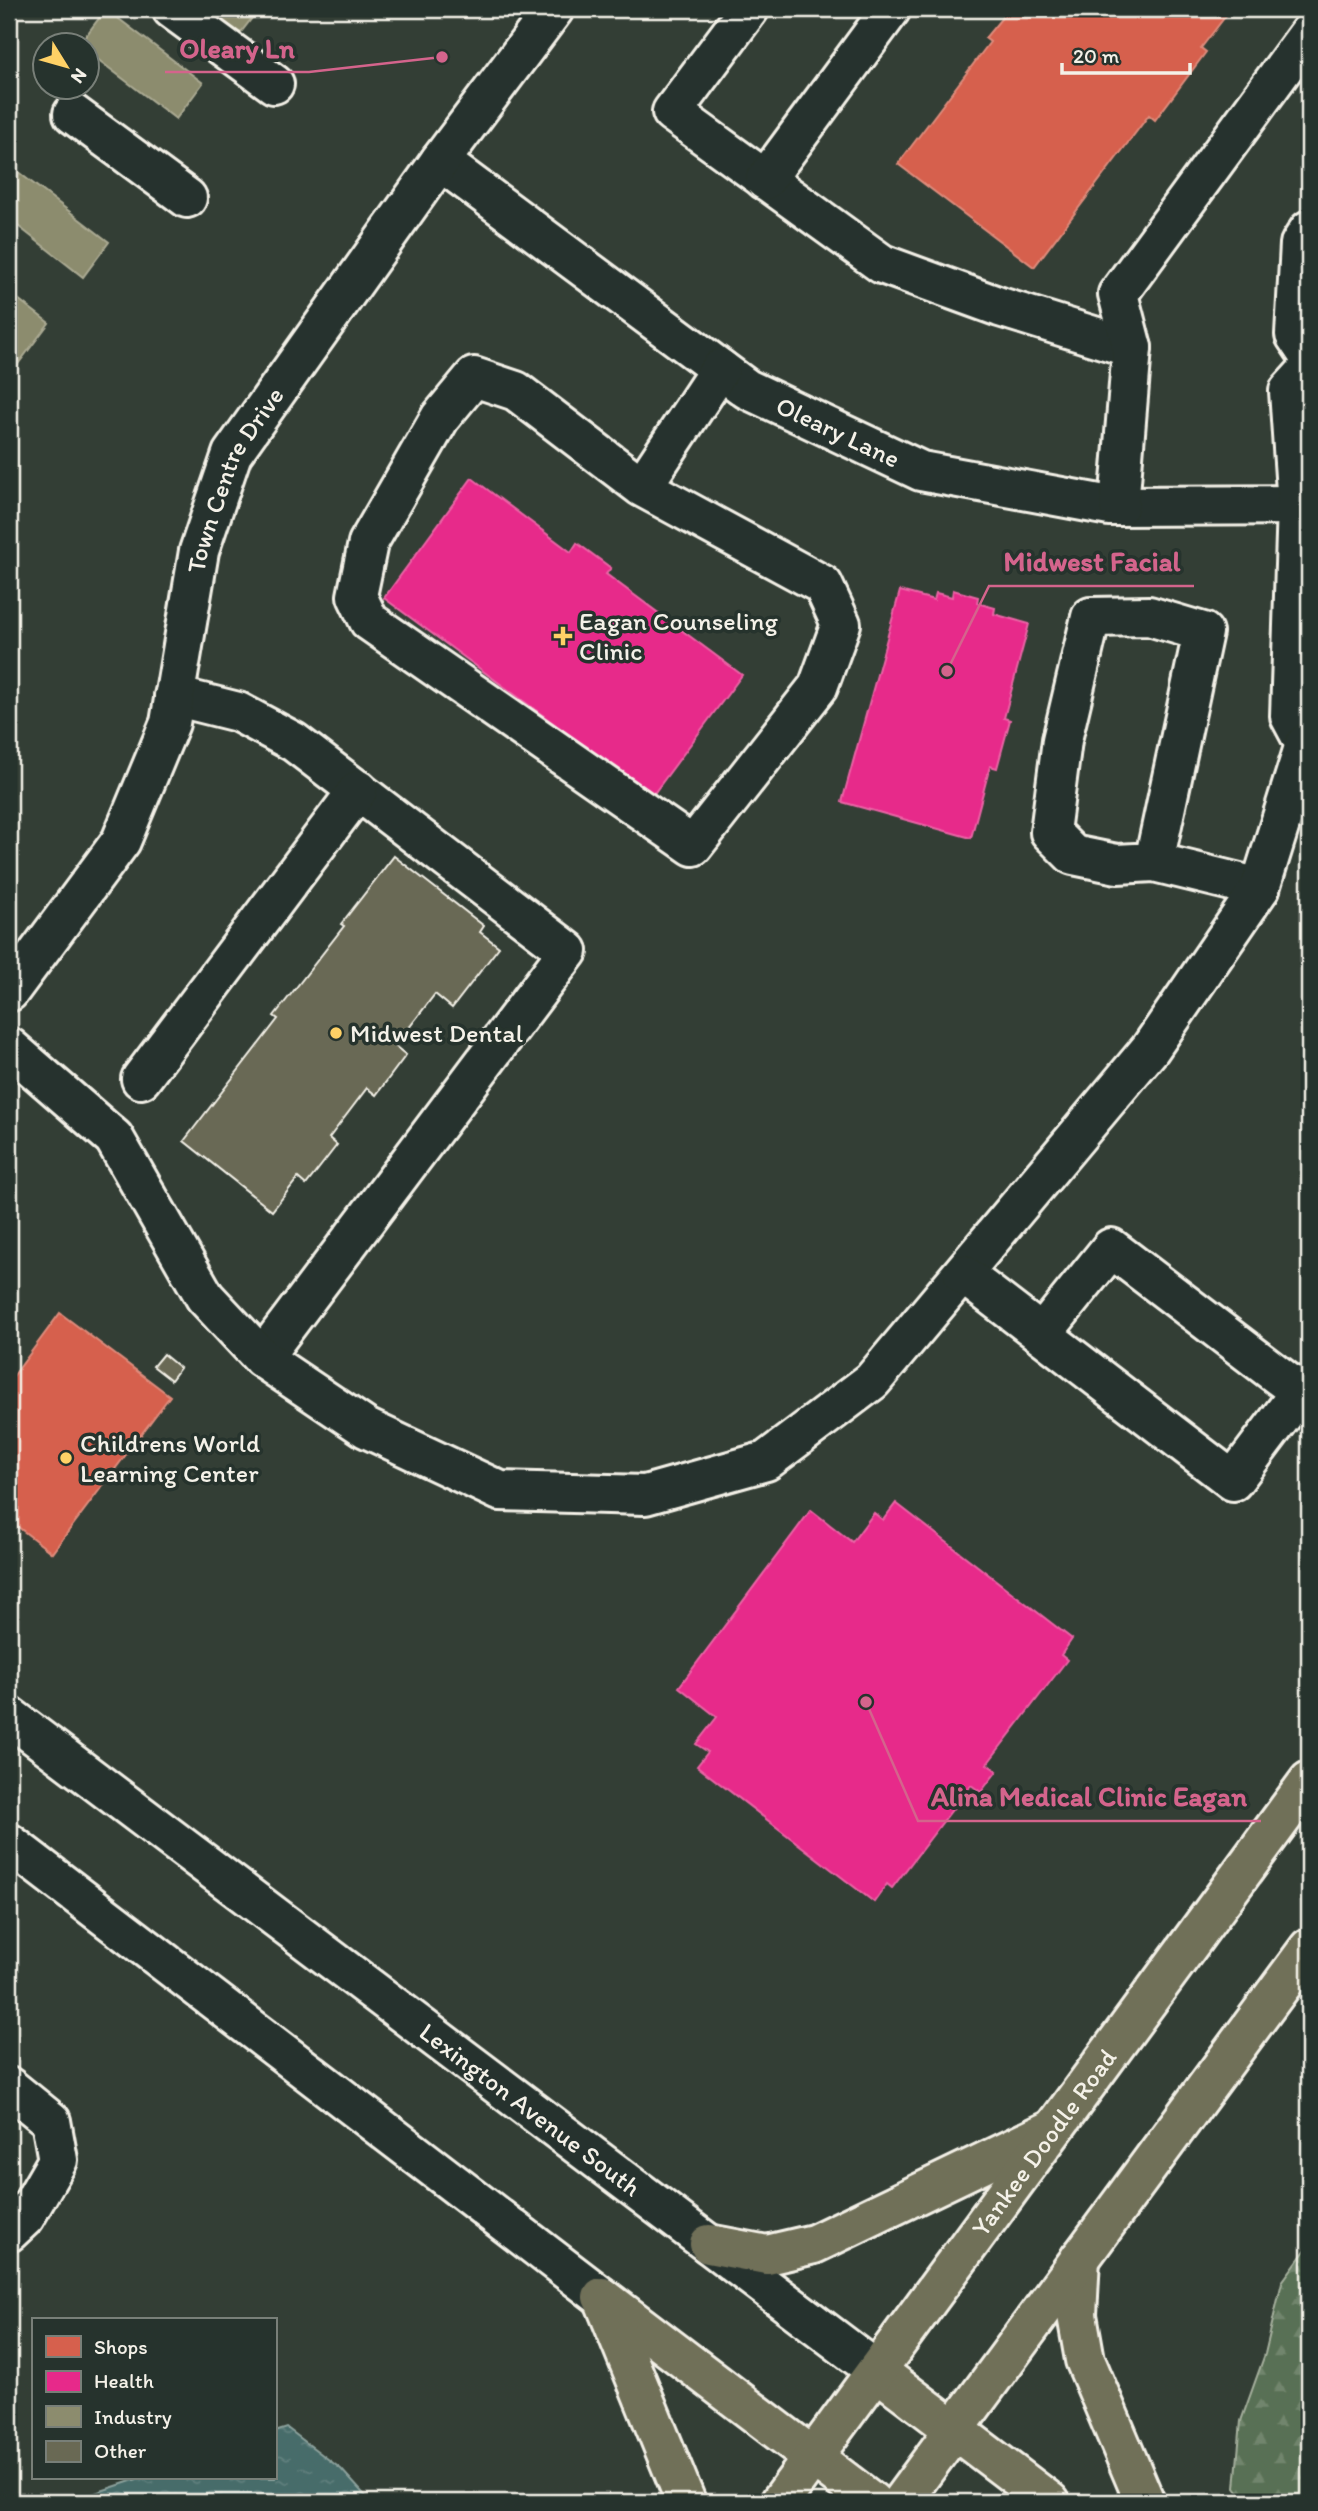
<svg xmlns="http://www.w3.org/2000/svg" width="1318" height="2511" font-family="Itim,sans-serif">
<defs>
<pattern id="forest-firs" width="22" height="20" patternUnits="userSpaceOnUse" patternTransform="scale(1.75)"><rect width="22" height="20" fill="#597054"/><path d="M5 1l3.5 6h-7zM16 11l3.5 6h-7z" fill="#71856d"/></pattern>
<pattern id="water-ripples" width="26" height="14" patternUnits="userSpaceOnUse" patternTransform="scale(1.75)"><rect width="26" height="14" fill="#476c6a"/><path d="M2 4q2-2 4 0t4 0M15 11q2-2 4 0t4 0" fill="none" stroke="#62817f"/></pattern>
</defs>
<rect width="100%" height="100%" fill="#333e35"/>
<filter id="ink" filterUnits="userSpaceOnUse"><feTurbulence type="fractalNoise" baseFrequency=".0143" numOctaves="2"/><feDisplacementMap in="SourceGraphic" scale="14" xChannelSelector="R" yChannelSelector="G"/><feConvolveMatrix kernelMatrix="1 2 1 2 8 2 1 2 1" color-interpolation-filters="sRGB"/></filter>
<g filter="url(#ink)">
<!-- forest -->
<polygon fill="url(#forest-firs)" stroke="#a6b09e" stroke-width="2" points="1309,2245 1309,2502 1246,2502 1235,2488 1241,2421 1265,2354 1282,2282"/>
<!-- water -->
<polygon fill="url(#water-ripples)" stroke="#8ca19c" stroke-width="2" points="287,2428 341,2469 371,2502 68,2502 140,2478 275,2478 275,2432"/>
<!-- shops -->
<g fill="#d6604d" stroke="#df8c7c" stroke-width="2">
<polygon points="1009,9 1231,9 1201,48 1206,52 1155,120 1149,115 1034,267 898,164 990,42 985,38"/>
<polygon points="60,1313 170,1396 52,1553 9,1520 9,1382"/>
</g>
<!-- health -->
<g fill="#e7298a" stroke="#eb65a6" stroke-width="2">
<polygon points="472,478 571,552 577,543 611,568 606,574 742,675 652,796 384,598"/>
<polygon points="953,590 978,597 977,603 995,608 994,614 1029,624 1004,718 1010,720 997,768 990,766 971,838 842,802 900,591 934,600 936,593 952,597"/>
<polygon points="896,1503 1072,1639 1061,1655 1067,1660 987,1764 997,1771 981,1792 971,1785 892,1888 887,1884 874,1902 697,1766 708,1752 696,1744 717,1717 679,1687 811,1510 852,1542 874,1513 883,1520"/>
</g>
<!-- industry -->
<g fill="#8c8c6e" stroke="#abaa93" stroke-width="2">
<polygon points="106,9 203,83 176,119 88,52 88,46 79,45"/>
<polygon points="203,9 259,9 238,36"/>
<polygon points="13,168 109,242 83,277 9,219 9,173"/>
<polygon points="9,292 49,323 9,376"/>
</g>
<!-- building -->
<g fill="#696954" stroke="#f4f1e8" stroke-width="2">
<polygon points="394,856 484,926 480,932 499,947 452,1008 435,994 395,1046 406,1055 376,1095 367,1088 329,1138 337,1145 306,1185 298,1178 272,1211 184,1141 278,1019 274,1016 344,926 341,924"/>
<polygon points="163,1354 180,1368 171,1380 153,1366"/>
</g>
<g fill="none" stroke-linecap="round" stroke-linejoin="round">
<!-- minor casing -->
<g stroke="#f4f1e8" stroke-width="44">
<g id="minor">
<polyline points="172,9 274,84"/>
<polyline points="749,9 672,112 882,264 1000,307 1132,348"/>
<polyline points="73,114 187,198"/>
<path id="s1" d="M 440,161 L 747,389 L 921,471 L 1110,506 L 1309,505"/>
<polyline points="765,180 891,9"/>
<polyline points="1309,230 1300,244 1295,335 1309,356"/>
<polyline points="1309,369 1289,391 1297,505 1290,716 1305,744 1309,746"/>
<polyline points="642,487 516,391 474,377 440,418 368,543 357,596 369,621 693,846 818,687 841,624 823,585 642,487 720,369"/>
<polyline points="1119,506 1132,348 1118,294 1309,33"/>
<polyline points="174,696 238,712 294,742 568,951 262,1358"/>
<polyline points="1154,862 1203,632 1149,616 1091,617 1062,740 1050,832 1073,855 1117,864 1154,862 1260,888"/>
<path id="s2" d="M 9,992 L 121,841 L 170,723 L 199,551 L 232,454 L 440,161 L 554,9"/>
<polyline points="9,1047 114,1138 205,1297 262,1358 366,1428 500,1491 645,1495 766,1461 872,1381 1150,1049 1260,888 1305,744 1309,741"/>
<polyline points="141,1079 358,790"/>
<polyline points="963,1274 1233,1481 1300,1392 1111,1248 1042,1334"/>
<path id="s3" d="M 9,1716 L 877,2371"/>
<polyline points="9,1843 602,2297"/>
<polyline points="9,2087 51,2121 58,2160 25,2217 9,2232"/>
</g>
</g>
<!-- major casing -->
<g stroke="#f4f1e8" stroke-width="44">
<g id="major">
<polyline points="709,2244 767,2255 814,2244 1049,2131"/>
<polyline points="1080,2258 1077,2315 1085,2360 1145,2502"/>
<polyline points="602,2297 872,2502"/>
<polyline points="603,2298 686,2502"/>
<polyline points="877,2371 1050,2502"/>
<path id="s4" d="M 780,2502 L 1309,1781"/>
<polyline points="901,2502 1309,1948"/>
</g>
</g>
<!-- minor -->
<use href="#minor" stroke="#26332d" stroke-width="38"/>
<!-- major -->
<use href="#major" stroke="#706f59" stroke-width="38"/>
</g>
</g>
<!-- markers -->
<g fill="#ffd166" stroke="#26332d" stroke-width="2.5">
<path d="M559.5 625.5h7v7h7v7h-7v7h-7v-7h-7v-7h7z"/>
<circle cx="336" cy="1033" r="7"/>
<circle cx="66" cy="1458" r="7"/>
</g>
<g text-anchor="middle" stroke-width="7" stroke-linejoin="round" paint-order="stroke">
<!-- street labels -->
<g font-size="26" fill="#f4f1e8" stroke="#26332d">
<text dy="9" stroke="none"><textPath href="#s1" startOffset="483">Oleary Lane</textPath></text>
<text dy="9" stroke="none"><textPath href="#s2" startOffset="570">Town Centre Drive</textPath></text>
<text dy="9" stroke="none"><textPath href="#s3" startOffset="653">Lexington Avenue South</textPath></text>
<text dy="9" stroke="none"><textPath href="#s4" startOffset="446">Yankee Doodle Road</textPath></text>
</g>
<!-- poi labels -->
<g font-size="26" fill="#f4f1e8" stroke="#26332d" text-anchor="start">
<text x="579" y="630">Eagan Counseling<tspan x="579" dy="30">Clinic</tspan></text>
<text x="350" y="1042">Midwest Dental</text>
<text x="80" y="1452">Childrens World<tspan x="80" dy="30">Learning Center</tspan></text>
</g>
</g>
<!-- callouts -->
<path fill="none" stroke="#d4648c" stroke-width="2.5" d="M442 57L309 72H165M947 671L989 586H1194M866 1702L918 1821H1261"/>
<g fill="#d4648c" stroke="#26332d" stroke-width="2.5">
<circle cx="442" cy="57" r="7"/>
<circle cx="947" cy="671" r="7"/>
<circle cx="866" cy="1702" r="7"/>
</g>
<g font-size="28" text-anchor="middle" font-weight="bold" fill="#d4648c" stroke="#26332d" stroke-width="7" stroke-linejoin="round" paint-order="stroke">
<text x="237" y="58">Oleary Ln</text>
<text x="1092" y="571">Midwest Facial</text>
<text x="1089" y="1806">Alina Medical Clinic Eagan</text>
</g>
<!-- margin -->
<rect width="1318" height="2511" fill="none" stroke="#26332d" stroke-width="35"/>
<rect x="18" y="18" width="1283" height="2476" fill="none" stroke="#f4f1e8" stroke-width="2.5" filter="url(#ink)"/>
<!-- legend -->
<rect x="32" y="2318" width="245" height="161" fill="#26332d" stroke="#787f78" stroke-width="2"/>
<rect x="46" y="2336" width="35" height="21" fill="#d6604d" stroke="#787f78" stroke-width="2"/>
<text x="94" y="2354" font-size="21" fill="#f4f1e8">Shops</text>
<rect x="46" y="2371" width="35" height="21" fill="#e7298a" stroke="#787f78" stroke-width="2"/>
<text x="94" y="2388" font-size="21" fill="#f4f1e8">Health</text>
<rect x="46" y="2406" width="35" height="21" fill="#8c8c6e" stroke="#787f78" stroke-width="2"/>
<text x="94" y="2424" font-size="21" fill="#f4f1e8">Industry</text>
<rect x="46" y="2441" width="35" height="21" fill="#696954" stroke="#787f78" stroke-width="2"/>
<text x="94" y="2458" font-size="21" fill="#f4f1e8">Other</text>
<!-- north arrow -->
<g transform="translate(66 66) rotate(127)"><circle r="33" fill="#26332d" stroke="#787f78" stroke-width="2"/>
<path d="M0-5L12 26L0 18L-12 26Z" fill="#ffd166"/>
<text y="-10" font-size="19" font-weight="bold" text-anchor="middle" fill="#f4f1e8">N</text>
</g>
<!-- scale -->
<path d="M1062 63v10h128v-10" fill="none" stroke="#f4f1e8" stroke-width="3.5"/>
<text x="1073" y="63" font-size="21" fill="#f4f1e8" stroke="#26332d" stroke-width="5" paint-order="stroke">20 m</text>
</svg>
